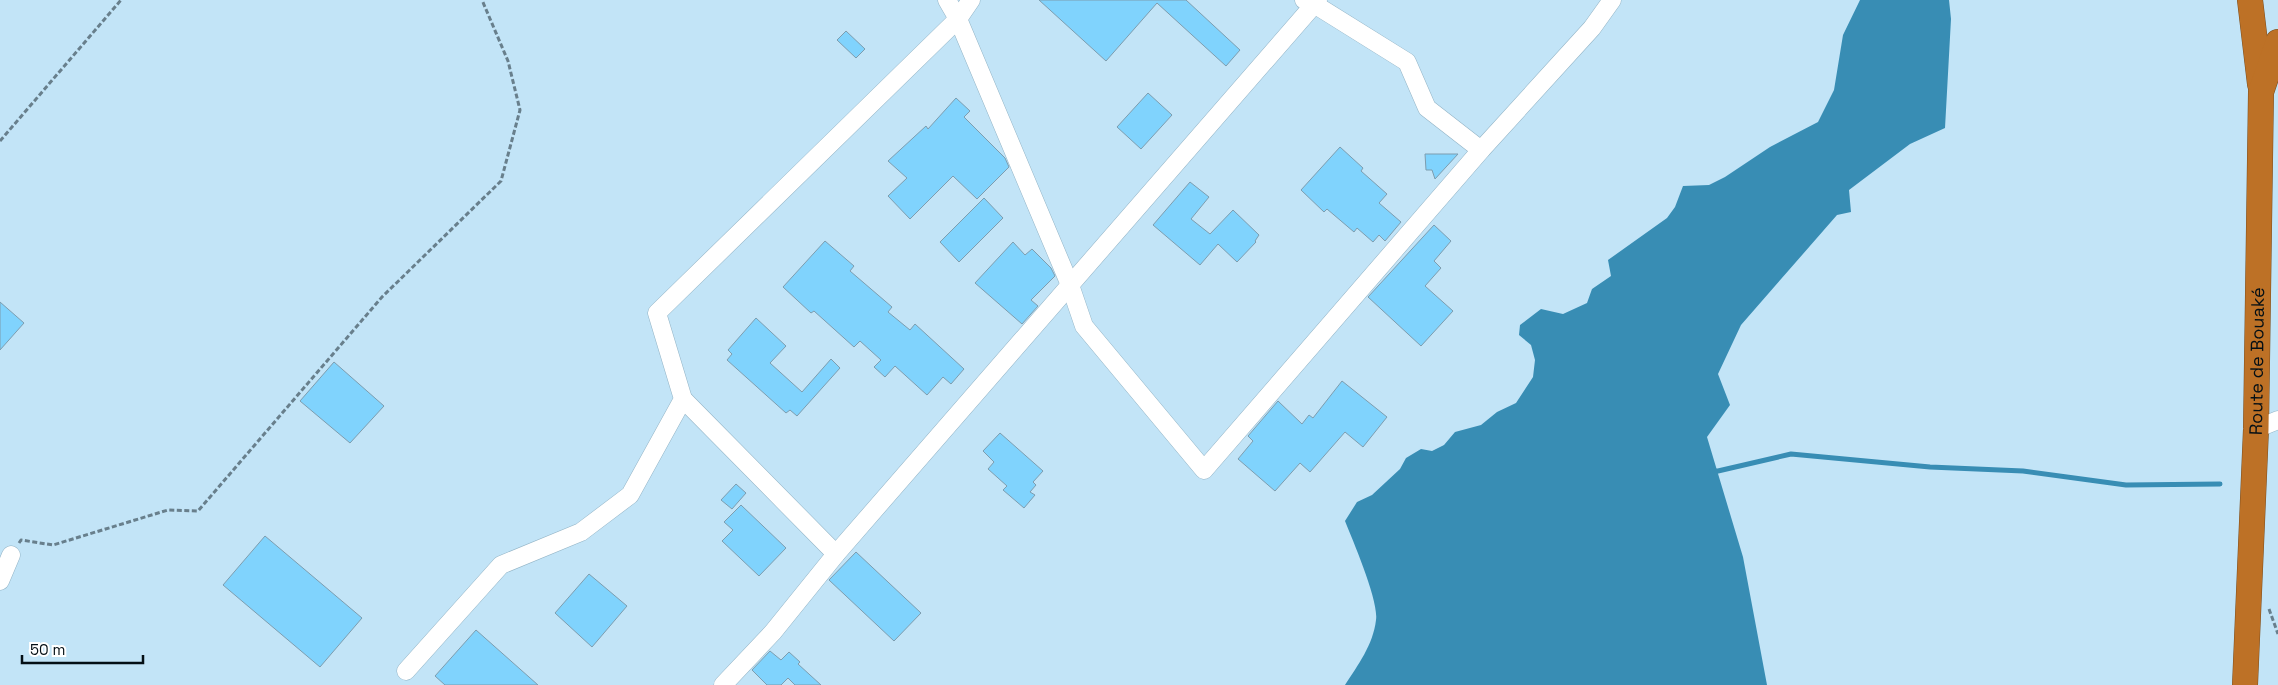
<svg xmlns="http://www.w3.org/2000/svg" width="2278" height="685" font-family="'Space Grotesk',sans-serif">
<rect width="100%" height="100%" fill="#c2e4f7"/>
<!-- water -->
<path fill="#388db4" d="M 1860,0 L 1949,0 L 1951,19 L 1945,128 L 1910,144 L 1849,190 L 1851,212 L 1837,215 L 1741,325 L 1718,374 L 1730,405 L 1707,437 L 1743,557 L 1767,685 L 1345,685 C 1358,665 1373,645 1376,620 C 1379,601 1353,541 1345,521 L 1357,502 L 1372,495 L 1400,469 L 1406,458 L 1421,449 L 1432,451 L 1444,445 L 1455,432 L 1481,425 L 1497,412 L 1516,403 L 1533,377 L 1535,360 L 1531,345 L 1519,335 L 1520,325 L 1541,309 L 1563,314 L 1587,303 L 1592,289 L 1611,276 L 1608,260 L 1667,218 L 1675,207 L 1683,186 L 1709,185 L 1725,177 L 1770,147 L 1818,122 L 1834,90 L 1843,35 Z"/>
<g fill="none" stroke-linecap="round" stroke-linejoin="round">
<!-- stream -->
<polyline stroke="#388db4" stroke-width="5" points="1712,471 1718,471 1791,454 1930,467 2023,471 2126,485 2220,484"/>
</g>
<!-- building -->
<g fill="#80d3fd" stroke="#7d9daf">
<polygon points="1039,0 1186,0 1240,50 1226,66 1157,3 1106,61"/>
<polygon points="846,31 865,49 856,58 837,40"/>
<polygon points="1148,93 1172,115 1141,149 1117,127"/>
<polygon points="956,98 970,111 964,117 1005,158 1009,167 977,199 953,176 910,219 888,196 907,178 888,161 926,126 928,129"/>
<polygon points="1340,147 1363,168 1361,171 1387,194 1379,203 1401,222 1385,241 1379,235 1373,242 1357,228 1354,232 1327,209 1324,212 1301,190"/>
<polygon points="1425,154 1458,154 1435,179 1432,170 1426,170"/>
<polygon points="1190,182 1209,197 1191,219 1210,234 1233,210 1259,235 1255,241 1256,242 1237,262 1218,244 1200,265 1153,225"/>
<polygon points="984,198 1003,218 959,262 940,242"/>
<polygon points="1434,225 1451,241 1434,261 1441,268 1425,286 1453,311 1421,346 1368,297"/>
<polygon points="825,241 854,266 850,271 892,307 888,312 910,330 915,324 964,369 951,384 943,377 927,395 895,366 885,377 874,367 881,360 860,341 854,347 814,311 811,313 783,287"/>
<polygon points="1013,242 1025,255 1032,249 1051,268 1055,276 1031,300 1038,306 1022,324 975,283"/>
<polygon points="0,302 24,323 0,350"/>
<polygon points="756,318 786,346 770,363 802,392 831,359 840,368 797,416 790,410 786,413 727,360 732,354 728,350"/>
<polygon points="334,362 384,406 350,443 300,401"/>
<polygon points="1342,381 1387,417 1363,447 1345,432 1310,472 1300,463 1275,491 1238,459 1253,441 1248,436 1278,401 1302,424 1309,415 1313,418"/>
<polygon points="1000,433 1043,471 1033,482 1036,485 1030,492 1035,495 1024,508 1003,490 1007,486 988,469 994,462 983,451"/>
<polygon points="736,484 746,493 732,509 721,500"/>
<polygon points="741,505 786,548 759,576 722,541 733,530 724,522"/>
<polygon points="265,536 362,618 320,667 223,585"/>
<polygon points="856,552 921,613 894,641 829,580"/>
<polygon points="589,574 627,606 592,647 555,613"/>
<polygon points="476,630 538,685 445,685 435,676"/>
<polygon points="770,651 781,660 789,652 800,662 798,664 821,685 795,685 788,678 781,685 767,685 752,670"/>
</g>
<g fill="none" stroke-linecap="round" stroke-linejoin="round">
<!-- minor casing -->
<g stroke="#93b4c6" stroke-width="19">
<g id="minor">
<polyline points="947,0 958,19 1070,285 1084,326 1204,470 1481,150 1592,28 1612,0"/>
<polyline points="1304,0 1314,4 1407,62 1427,108 1481,150"/>
<polyline points="683,399 836,554"/>
<polyline points="2256,429 2278,420"/>
<polyline points="0,581 11,555"/>
<polyline points="406,671 501,565 581,532 630,495 683,399 657,313 958,19 971,0"/>
<polyline points="723,685 773,632 836,554 1318,0"/>
</g>
</g>
<!-- highway casing -->
<g stroke="#7c4f20" stroke-width="26">
<g id="highway">
<polyline points="2250,0 2260,84"/>
<path id="s1" d="M 2245,685 L 2256,429 L 2261,92 L 2278,42"/>
</g>
</g>
<!-- path -->
<g stroke="#687f8c" stroke-width="3" stroke-dasharray="5 2.5" stroke-linecap="butt">
<polyline points="0,141 121,0"/>
<polyline points="19,543 21,540 53,545 168,510 198,511 382,297 501,181 520,110 508,61 482,0"/>
<polyline points="2269,609 2278,634"/>
</g>
<!-- minor -->
<use href="#minor" stroke="#fff" stroke-width="18"/>
<!-- highway -->
<use href="#highway" stroke="#bd7126" stroke-width="25"/>
</g>
<g text-anchor="middle" stroke-width="4.5" stroke-linejoin="round" paint-order="stroke">
<!-- street labels -->
<g font-size="18" fill="#040f15" stroke="#fff">
<text dy="6" stroke="none"><textPath href="#s1" startOffset="324">Route de Bouaké</textPath></text>
</g>
</g>
<!-- scale -->
<path d="M22 655v8h121v-8" fill="none" stroke="#040f15" stroke-width="2.5"/>
<text x="30" y="655" font-size="15" fill="#040f15" stroke="#ffffff" stroke-width="4" paint-order="stroke">50 m</text>
</svg>
